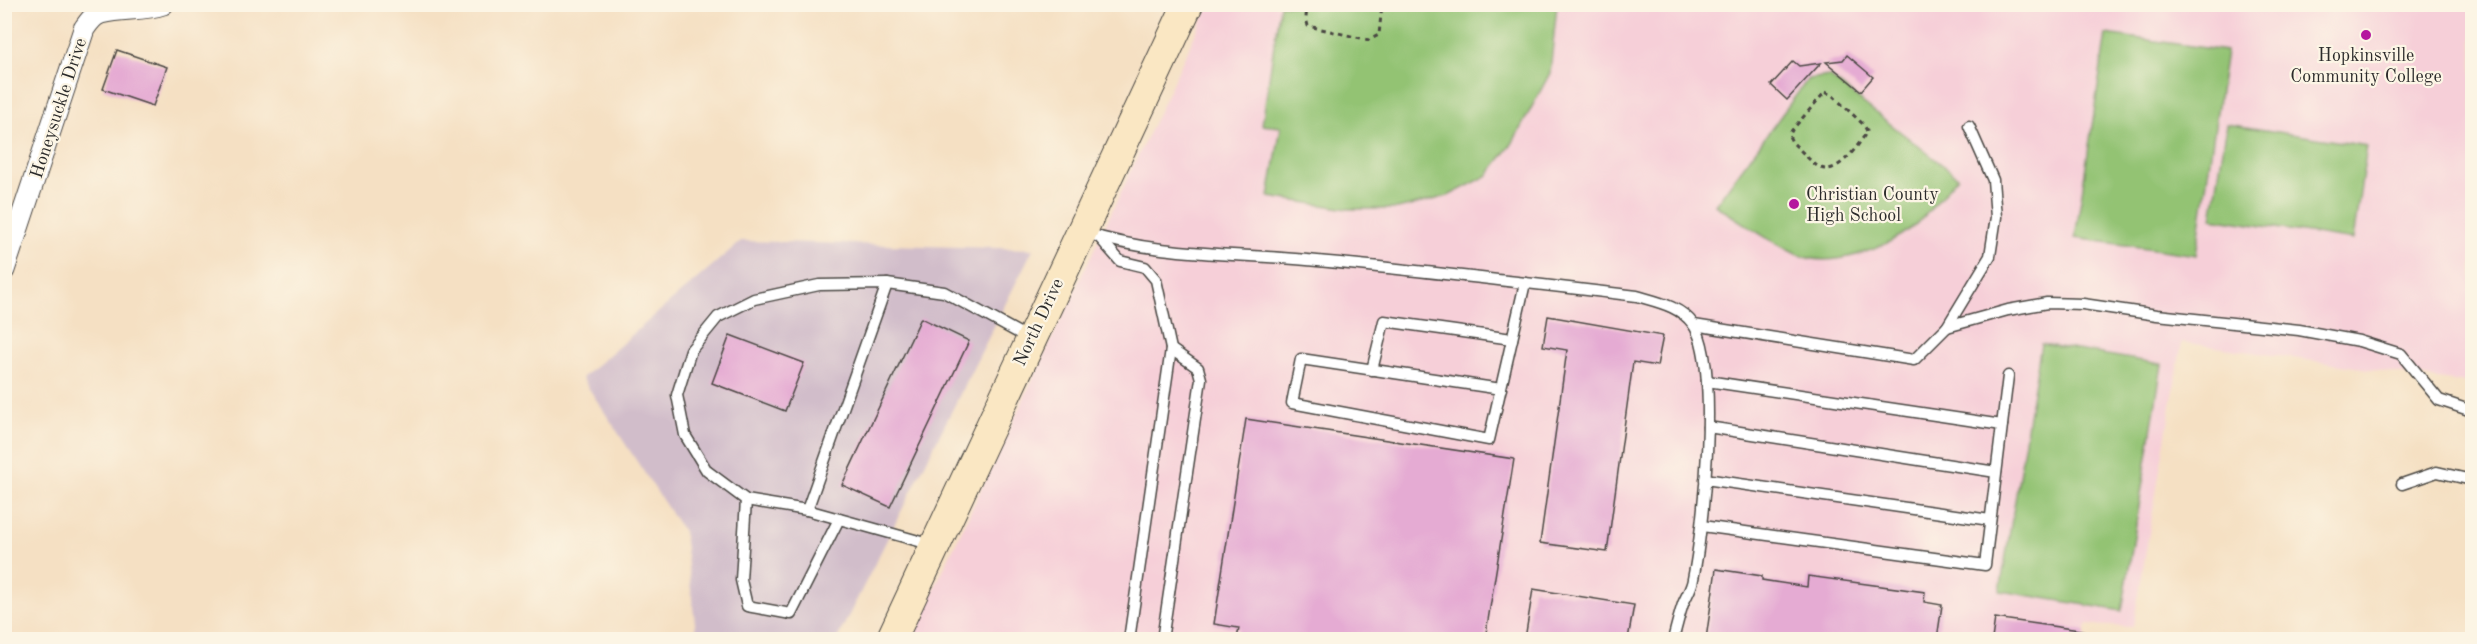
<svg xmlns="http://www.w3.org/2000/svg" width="2477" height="644" font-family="'Old Standard TT',serif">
<rect width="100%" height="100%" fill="#fcf5e5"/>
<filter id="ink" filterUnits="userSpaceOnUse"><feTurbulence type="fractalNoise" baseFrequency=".0167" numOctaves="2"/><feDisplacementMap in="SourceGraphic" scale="12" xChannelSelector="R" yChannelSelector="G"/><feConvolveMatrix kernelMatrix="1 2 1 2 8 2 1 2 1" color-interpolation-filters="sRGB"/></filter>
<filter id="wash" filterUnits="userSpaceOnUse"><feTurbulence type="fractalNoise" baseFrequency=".008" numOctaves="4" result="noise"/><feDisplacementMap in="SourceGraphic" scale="24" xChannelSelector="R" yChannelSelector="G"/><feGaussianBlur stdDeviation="1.35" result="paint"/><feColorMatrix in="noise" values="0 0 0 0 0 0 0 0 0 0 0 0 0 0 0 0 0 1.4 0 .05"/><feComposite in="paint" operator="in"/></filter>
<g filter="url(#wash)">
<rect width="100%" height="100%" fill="#f5e0c3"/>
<!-- built -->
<polygon fill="#f6cfd8" points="1209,5 2472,5 2472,384 2182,342 2133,627 2087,625 2084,640 910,640"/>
<!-- industrial -->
<polygon fill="#d1bdca" points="741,241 1033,249 837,639 697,639 684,533 582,378"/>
<!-- green -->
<g fill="#93c373" stroke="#5f774f" stroke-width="1.5">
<polygon points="1280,5 1557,5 1550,73 1512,144 1487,176 1448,196 1398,209 1348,209 1269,197 1281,127 1262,125"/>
<polygon points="2106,34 2226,51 2196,255 2075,238"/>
<path d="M 1829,76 L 1958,177 C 1944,192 1931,211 1915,225 C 1886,249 1830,271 1794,253 C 1767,240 1741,221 1715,205 L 1808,79 Z"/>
<polygon points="2227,124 2367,146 2353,240 2212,218"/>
<polygon points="2041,344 2162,364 2122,611 2000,591"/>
</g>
<g id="blocks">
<!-- building -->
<g fill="#e5abd3">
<polygon points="117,50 167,67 153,106 103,89"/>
<polygon points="1847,55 1873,77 1861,91 1826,62 1843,60"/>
<polygon points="1793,61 1799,66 1821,63 1787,100 1771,85"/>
<polygon points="1548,316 1663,336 1657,366 1633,362 1607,552 1540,543 1567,350 1543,346"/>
<polygon points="921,318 969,341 890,507 842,485"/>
<polygon points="730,335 804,363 785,411 712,383"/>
<polygon points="1246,419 1514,459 1485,639 1237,639 1239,628 1214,624"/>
<polygon points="1716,569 1762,576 1762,580 1807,587 1808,576 1925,592 1924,602 1942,605 1937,639 1706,639"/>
<polygon points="1533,589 1634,605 1628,639 1525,639"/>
<polygon points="1995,618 2086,631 2085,639 1992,639"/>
</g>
</g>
</g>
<g filter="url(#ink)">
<use href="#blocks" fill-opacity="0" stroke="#494642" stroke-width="1.5"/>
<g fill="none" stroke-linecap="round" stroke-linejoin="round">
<!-- lane casing -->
<g stroke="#494642" stroke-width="13">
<g id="lane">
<path d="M 1083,232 C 1155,256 1233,253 1307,260 C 1417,270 1527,283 1637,296 C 1657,302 1680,306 1693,324 C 1721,361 1703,532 1693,579 C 1692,588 1686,596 1683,604 C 1679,616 1676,628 1673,640"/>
<polyline points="1099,237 1120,261 1145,267 1156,280 1171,349 1129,640"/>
<polyline points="1694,325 1914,360 1947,327 1990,256 1996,217 1993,180 1969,126"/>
<polyline points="1947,327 2008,310 2047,303 2083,304 2157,315 2299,330 2359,341 2401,354 2439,400 2472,411"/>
<polyline points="1372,370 1384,321 1512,339"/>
<polyline points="1707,381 2002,425"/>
<polyline points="1501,389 1301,359 1292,403 1489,440 1525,283"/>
<polyline points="1708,427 1996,472"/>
<polyline points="1705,479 1990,520"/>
<polyline points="2402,484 2437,472 2472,480"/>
<polyline points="746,500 741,580 747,606 791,614 839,519"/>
<polyline points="807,510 887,284"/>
<polyline points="1702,526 1985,565 2008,376"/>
<polyline points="933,545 807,510 746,500 707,471 685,435 677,395 691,350 718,317 754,299 819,285 887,284 944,292 1030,339"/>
<polyline points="1162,640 1201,379 1198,368 1171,349"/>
</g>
</g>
<!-- street casing -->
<g stroke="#494642" stroke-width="23">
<path id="street" d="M 4,270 L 84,29 C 88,23 93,15 101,13 C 121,7 143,11 163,4"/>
</g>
<!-- secondary casing -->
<g stroke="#494642" stroke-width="32">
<polyline id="secondary" points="891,640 1188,4"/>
</g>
<!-- path -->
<g stroke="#494642" stroke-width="3" stroke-dasharray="4.5 4.5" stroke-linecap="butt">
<polyline points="1307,4 1306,18 1308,26 1369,40 1379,35 1382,4"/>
<path d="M 1825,92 L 1832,95 L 1864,125 L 1867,131 C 1860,144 1838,175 1821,168 C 1813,165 1799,148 1792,142 L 1789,136 L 1792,130 Z"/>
</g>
<!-- lane -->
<use href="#lane" stroke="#fff" stroke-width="10"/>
<!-- street -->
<use href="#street" stroke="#fff" stroke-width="21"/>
<!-- secondary -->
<use href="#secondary" stroke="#fae7c3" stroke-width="30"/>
</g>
</g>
<!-- markers -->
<g fill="#b5179e" stroke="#fcf5e5" stroke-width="2">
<circle cx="2366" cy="35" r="6"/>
<circle cx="1794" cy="204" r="6"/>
</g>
<g text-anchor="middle" stroke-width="4.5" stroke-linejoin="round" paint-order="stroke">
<!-- poi labels -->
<g font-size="18" fill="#2b2b2b" stroke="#fcf5e5">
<text x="2366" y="61">Hopkinsville<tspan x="2366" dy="21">Community College</tspan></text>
<text x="1806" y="200" text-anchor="start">Christian County<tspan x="1806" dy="21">High School</tspan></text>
</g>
<!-- street labels -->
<g font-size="18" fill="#2b2b2b" stroke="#fcf5e5">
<text transform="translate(58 108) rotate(-72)" y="6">Honeysuckle Drive</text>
<text transform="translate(1038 322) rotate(-65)" y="6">North Drive</text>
</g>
</g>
<!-- margin -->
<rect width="2477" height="644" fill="none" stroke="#fcf5e5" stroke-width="24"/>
</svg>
